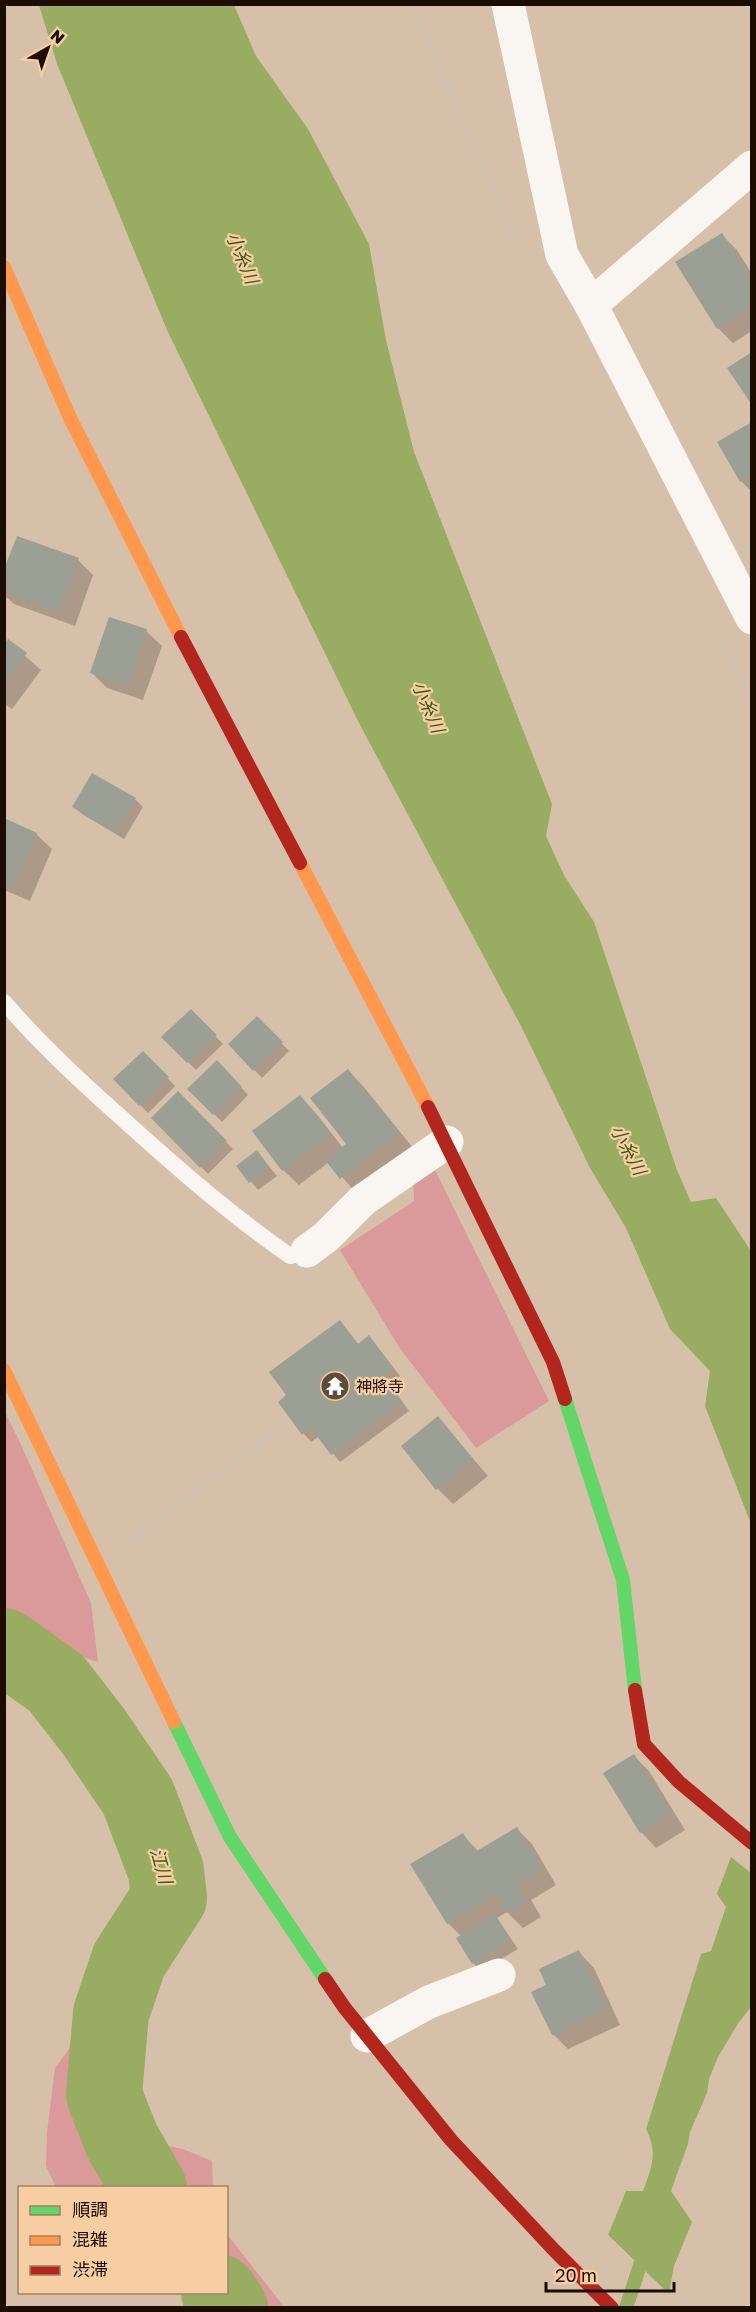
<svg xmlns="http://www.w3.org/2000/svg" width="756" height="2312" font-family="'Golos Text','Noto Sans JP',sans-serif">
<rect width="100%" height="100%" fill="#d7c0a9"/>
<!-- green -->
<g fill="#da9a9a">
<polygon points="435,1170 549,1401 476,1448 399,1347 340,1250 414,1201 413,1172"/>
<polygon points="5,1412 18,1438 91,1603 98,1662 61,1650 5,1648"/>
<path d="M 151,1910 L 169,1929 C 159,1970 151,1990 122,2022 L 122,2071 L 127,2117 L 149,2142 L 183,2149 L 212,2161 L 213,2187 L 56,2187 L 46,2166 L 47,2132 L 55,2068 L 69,2049 L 77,2018 L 92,1987 L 124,1937 Z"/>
<polygon points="227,2234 284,2307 196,2307 184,2293 226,2292"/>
</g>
<!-- water -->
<g fill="#99ad62">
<polygon points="39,5 234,5 256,56 308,129 369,244 386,340 414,452 552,804 546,836 564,875 594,922 677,1170 691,1202 716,1198 751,1251 751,1524 705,1406 710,1371 670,1329 626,1228 590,1168 521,1026 360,725 167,330 57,64"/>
<path d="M 731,1857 L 751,1873 L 751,2007 L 739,2022 L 718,2057 L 709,2079 L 707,2093 L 690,2132 L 688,2144 L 671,2191 L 692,2222 L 674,2266 L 669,2294 L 608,2235 L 626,2191 L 643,2191 C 652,2167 658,2153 646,2129 L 701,1954 L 711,1951 L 726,1907 L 717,1894 Z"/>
</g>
<!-- pier -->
<polygon fill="#d7c0a9" points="606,2232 608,2235 671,2296 667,2296 606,2237"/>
<!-- shadow -->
<g fill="#0003">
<polygon points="722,235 737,250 752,274 752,331 733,343 718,328"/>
<polygon points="752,424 752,492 741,481"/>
<polygon points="78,560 93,575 75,626 14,604 4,595 4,573"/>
<polygon points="146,631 162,646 143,700 107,688 91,672"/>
<polygon points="8,641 41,670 12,709 4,704 4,647"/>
<polygon points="135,799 143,807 124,839 82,814 74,807"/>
<polygon points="4,820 36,834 52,849 30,901 4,890"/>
<polygon points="191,1011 223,1044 196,1070 163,1037"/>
<polygon points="257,1018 289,1051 262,1078 230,1044"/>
<polygon points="143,1053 175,1086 148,1113 115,1079"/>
<polygon points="217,1062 248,1095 222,1122 189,1089"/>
<polygon points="348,1071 363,1086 413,1148 356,1193 329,1162 299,1185 283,1170 254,1131 300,1096 315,1112 343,1148 348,1144"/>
<polygon points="178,1093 233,1149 208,1174 153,1118"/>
<polygon points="257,1152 277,1176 258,1190 238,1166"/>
<polygon points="340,1322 359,1345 376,1345 400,1376 390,1384 409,1411 340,1462 319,1436 311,1442 304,1434 280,1402 288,1396"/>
<polygon points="438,1418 488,1476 453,1504 438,1489 403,1446"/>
<polygon points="634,1756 649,1771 685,1830 656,1848 641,1832"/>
<polygon points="517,1829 532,1844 556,1885 531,1900 541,1917 523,1928 507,1912 497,1918 518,1949 481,1971 473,1963 458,1938 461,1936 448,1923 463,1835 479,1852"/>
<polygon points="579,1952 594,1968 620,2025 568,2049 553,2034"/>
</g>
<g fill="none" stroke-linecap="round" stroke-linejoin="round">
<!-- stream -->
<polyline stroke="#99ad62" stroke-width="14" points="626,2308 645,2250"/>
<!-- river -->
<g stroke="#99ad62" stroke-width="76">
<polyline points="4,1646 56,1683 94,1732 138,1797 166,1871 169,1898 129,1960 111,2013 104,2095 122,2141 149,2188"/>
<polyline points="219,2292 230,2308"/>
</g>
</g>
<!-- building -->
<g fill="#9b9f94">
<polygon points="722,233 752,281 752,307 717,329 675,262"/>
<polygon points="752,352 752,405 727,368"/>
<polygon points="752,422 752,476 740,482 717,442"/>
<polygon points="17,536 79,558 59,612 4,592 4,569"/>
<polygon points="109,617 147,629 128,686 90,673"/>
<polygon points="8,639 27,653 4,684 4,644"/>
<polygon points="92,773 136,798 116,832 72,807"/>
<polygon points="4,818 37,833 14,886 4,882"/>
<polygon points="191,1009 217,1035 187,1063 161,1037"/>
<polygon points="257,1016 283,1042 253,1071 228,1044"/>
<polygon points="143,1051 169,1077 139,1106 113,1079"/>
<polygon points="217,1060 242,1087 213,1115 187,1089"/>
<polygon points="348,1069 399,1132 340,1179 325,1160 346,1144 310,1098"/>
<polygon points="178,1091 227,1141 200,1168 151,1118"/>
<polygon points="300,1095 331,1134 282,1171 252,1131"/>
<polygon points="257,1150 270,1168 249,1183 236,1166"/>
<polygon points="340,1320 358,1344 369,1335 393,1368 383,1376 402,1402 331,1455 311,1428 302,1435 278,1402 286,1395 269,1372"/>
<polygon points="438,1416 474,1460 436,1490 401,1446"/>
<polygon points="634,1754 671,1814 640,1833 603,1773"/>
<polygon points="517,1827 542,1869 517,1884 527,1901 506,1913 495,1895 447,1924 410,1864 463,1833 475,1852"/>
<polygon points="495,1914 511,1940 472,1964 456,1938"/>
<polygon points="579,1950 606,2009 552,2035 531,1992 546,1985 539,1969"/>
</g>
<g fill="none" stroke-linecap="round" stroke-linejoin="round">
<!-- path -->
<g stroke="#cac3bd" stroke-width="4" stroke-dasharray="3 4.5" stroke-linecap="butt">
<polyline points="412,4 493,190 517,239"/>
<polyline points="722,645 752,702"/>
<polyline points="130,1541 285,1424"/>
</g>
<!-- lane -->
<path stroke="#f9f6f2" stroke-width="16" d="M 4,1002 C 41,1045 82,1083 124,1120 C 177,1168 231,1215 290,1256 L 307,1251"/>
<!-- street -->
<g stroke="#f9f6f2" stroke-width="33">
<polyline points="508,4 562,255 591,305 752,618"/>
<polyline points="591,305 752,167"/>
<polyline points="307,1251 326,1237 363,1200 447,1142"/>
<polyline points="367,2036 429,2002 499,1975"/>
</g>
<!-- fast -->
<g stroke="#63d668" stroke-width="14">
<polyline points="565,1399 623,1580 635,1690"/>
<polyline points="174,1722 230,1837 325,1979"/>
</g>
<!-- slow -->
<g stroke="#ff974d" stroke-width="14">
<polyline points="4,267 71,420 181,637"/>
<polyline points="300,863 428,1107"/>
<polyline points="4,1370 174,1722"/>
</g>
<!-- jam -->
<g stroke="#b3261e" stroke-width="14">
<polyline points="181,637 300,863"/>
<polyline points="428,1107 553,1362 565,1399"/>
<polyline points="635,1690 644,1744 679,1782 752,1843"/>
<polyline points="325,1979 344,2007 451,2140 554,2250 612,2308"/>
</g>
</g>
<!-- icons -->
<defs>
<g id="temple-disc" transform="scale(1.5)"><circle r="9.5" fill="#5d4c3c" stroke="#f7cea3"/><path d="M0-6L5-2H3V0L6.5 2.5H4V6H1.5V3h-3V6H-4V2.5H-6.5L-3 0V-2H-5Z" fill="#fff"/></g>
</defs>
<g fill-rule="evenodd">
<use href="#temple-disc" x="335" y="1386"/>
</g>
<g text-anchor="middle" stroke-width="4.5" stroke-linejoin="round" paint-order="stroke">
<!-- poi labels -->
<g font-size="16" fill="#1b0d01" stroke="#f7cea3" text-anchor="start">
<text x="356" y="1392">神將寺</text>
</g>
<!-- water labels -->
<g font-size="18" font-style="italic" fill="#3e5813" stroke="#f7cea3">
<text transform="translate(242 258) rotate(67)" y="6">小糸川</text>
<text transform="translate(428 707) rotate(67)" y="6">小糸川</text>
<text transform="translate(628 1150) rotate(62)" y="6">小糸川</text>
<text transform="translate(161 1866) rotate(74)" y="6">江川</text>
</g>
</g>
<!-- border -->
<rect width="756" height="2312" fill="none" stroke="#1b0d01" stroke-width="12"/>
<!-- legend -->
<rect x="18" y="2186" width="210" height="108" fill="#f7cea3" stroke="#9f8162" stroke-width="1.5"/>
<rect x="30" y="2206" width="30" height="9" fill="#63d668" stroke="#9f8162" stroke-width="1.5"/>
<text x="72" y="2216" font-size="18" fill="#1b0d01">順調</text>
<rect x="30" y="2236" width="30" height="9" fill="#ff974d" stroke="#9f8162" stroke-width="1.5"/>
<text x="72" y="2246" font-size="18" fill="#1b0d01">混雑</text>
<rect x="30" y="2266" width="30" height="9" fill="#b3261e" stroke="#9f8162" stroke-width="1.5"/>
<text x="72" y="2276" font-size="18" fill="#1b0d01">渋滞</text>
<!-- north arrow -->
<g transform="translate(48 48) rotate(40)" stroke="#f7cea3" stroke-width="4.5" paint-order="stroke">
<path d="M0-4.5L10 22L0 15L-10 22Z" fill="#1b0d01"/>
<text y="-9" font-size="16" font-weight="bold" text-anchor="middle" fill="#1b0d01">N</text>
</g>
<!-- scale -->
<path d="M546 2282v9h128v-9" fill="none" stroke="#1b0d01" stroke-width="3"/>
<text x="555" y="2282" font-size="18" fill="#1b0d01" stroke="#f7cea3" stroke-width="4.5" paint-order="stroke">20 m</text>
</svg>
